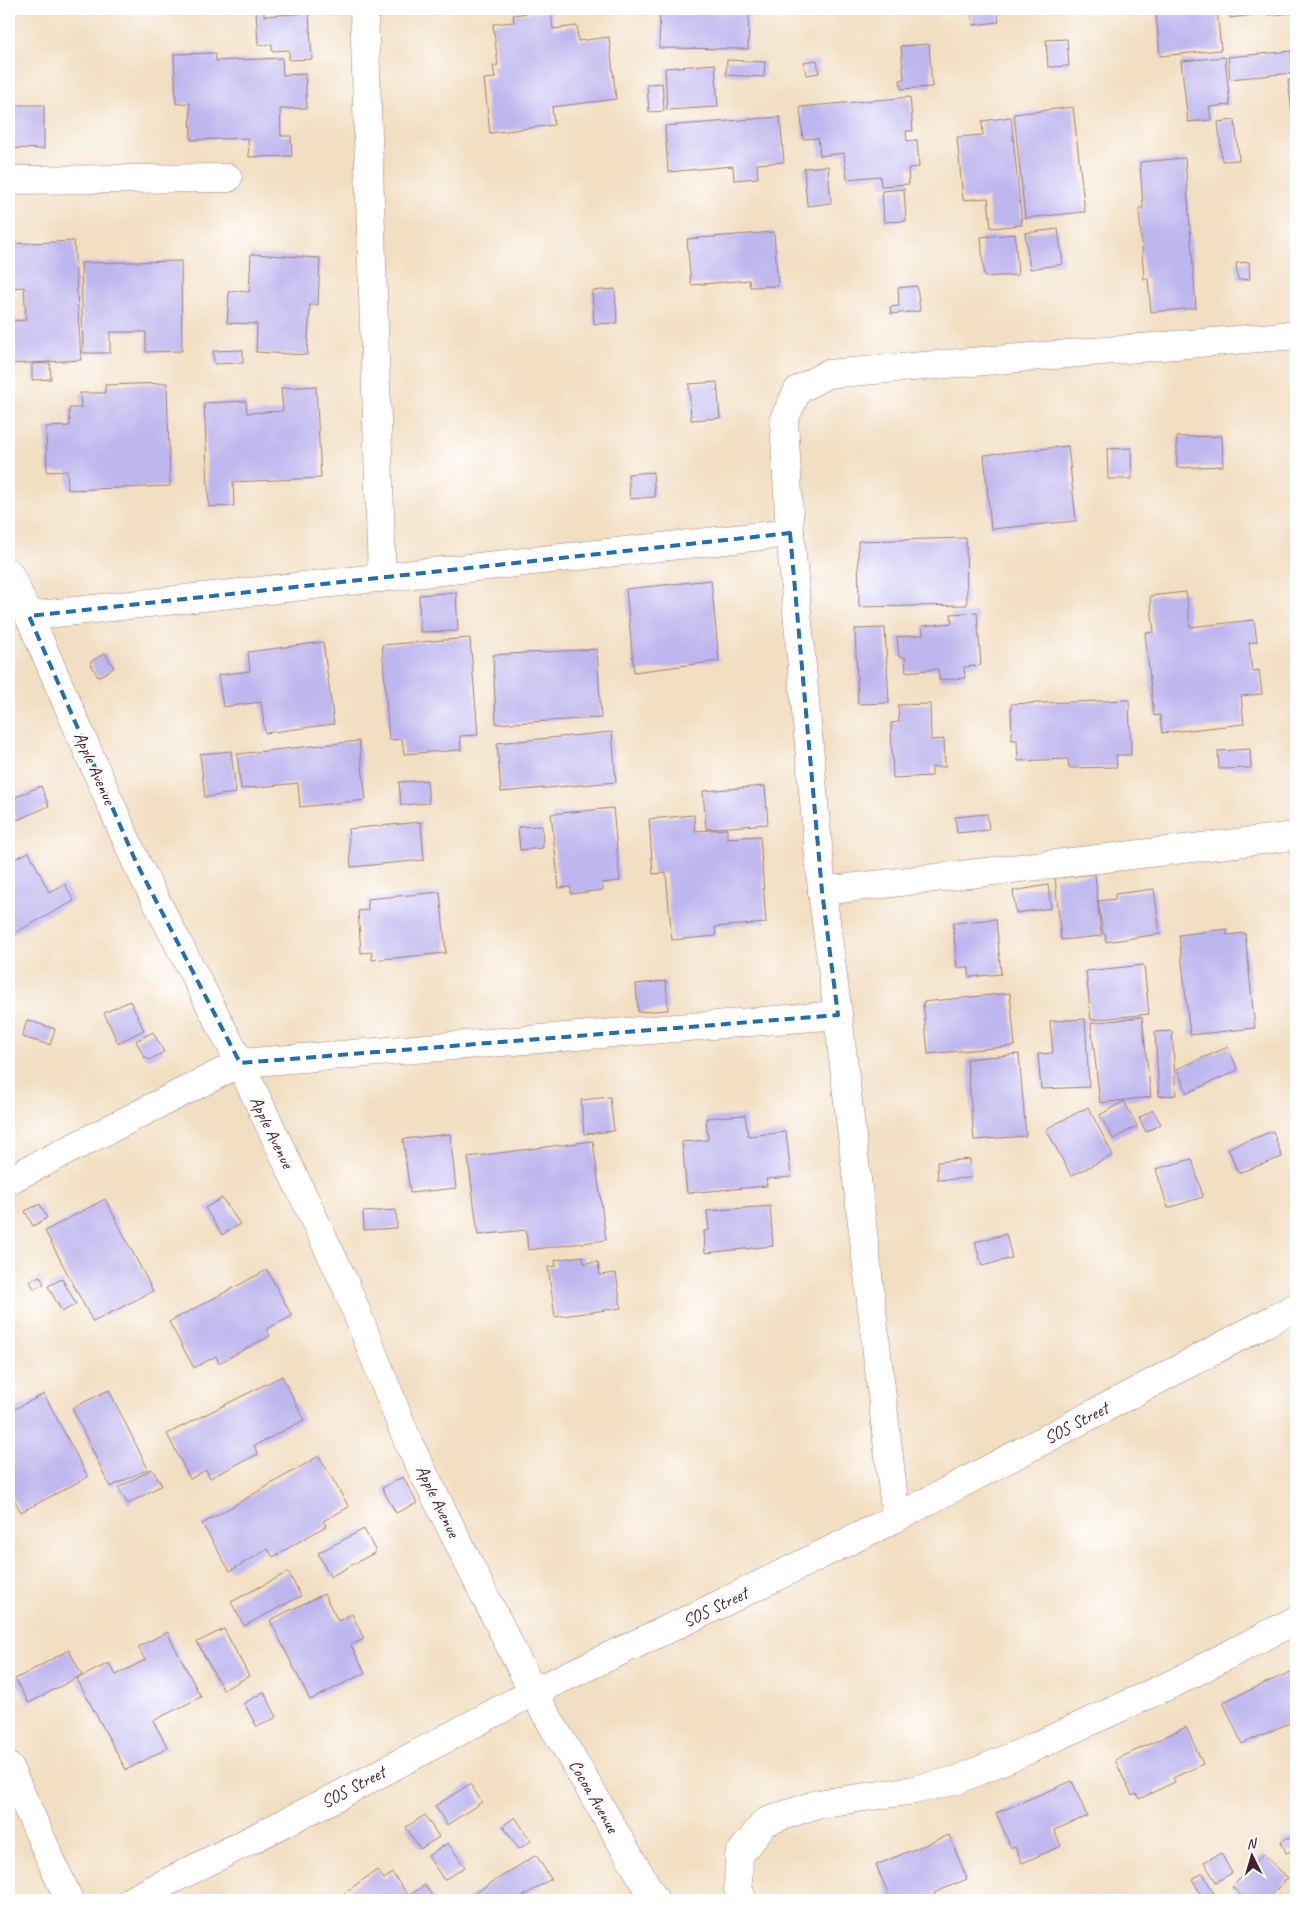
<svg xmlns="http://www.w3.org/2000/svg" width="1305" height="1909" font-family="Caveat,sans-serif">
<rect width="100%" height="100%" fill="#fff"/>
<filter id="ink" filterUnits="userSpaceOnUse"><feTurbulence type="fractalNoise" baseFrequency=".02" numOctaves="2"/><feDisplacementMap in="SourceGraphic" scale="10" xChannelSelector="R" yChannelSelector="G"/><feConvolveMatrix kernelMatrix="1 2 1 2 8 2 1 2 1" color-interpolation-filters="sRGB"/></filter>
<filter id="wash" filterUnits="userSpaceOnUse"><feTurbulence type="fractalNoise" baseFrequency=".0096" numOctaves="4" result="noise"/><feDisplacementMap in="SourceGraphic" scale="20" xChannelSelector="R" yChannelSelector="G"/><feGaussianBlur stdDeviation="1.12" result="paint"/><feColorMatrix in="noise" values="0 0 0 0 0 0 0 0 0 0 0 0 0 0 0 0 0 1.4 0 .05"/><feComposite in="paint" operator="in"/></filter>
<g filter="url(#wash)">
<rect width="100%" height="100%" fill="#f2dec1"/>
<g id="blocks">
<!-- building -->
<g fill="#beb6ee">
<polygon points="256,9 264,9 264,16 309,13 312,59 289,60 289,50 272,51 272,44 258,45"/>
<polygon points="660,9 749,9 748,49 659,48"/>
<polygon points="971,9 997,9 999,22 973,25"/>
<polygon points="1206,9 1217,9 1221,50 1160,56 1156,13"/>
<polygon points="1229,9 1259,9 1260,14 1230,18"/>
<polygon points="1267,9 1296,9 1296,13 1268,15"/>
<polygon points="551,10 553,29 577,26 578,41 609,37 616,99 552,107 554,125 490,133 484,79 495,78 493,66 498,65 493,24 514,22 513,15"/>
<polygon points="1067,39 1069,66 1048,67 1046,40"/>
<polygon points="929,44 932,87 901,89 900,80 904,79 901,46"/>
<polygon points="1291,51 1294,73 1230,79 1228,57"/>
<polygon points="215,53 216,61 282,58 283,75 305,74 307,108 280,109 281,136 291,136 292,156 249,157 248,138 191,140 190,103 176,104 174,54"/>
<polygon points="1225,57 1230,105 1209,107 1211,120 1188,122 1181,61"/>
<polygon points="727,60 765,62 764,77 726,75"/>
<polygon points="817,60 819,73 806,75 804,62"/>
<polygon points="715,64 718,107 667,110 665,68"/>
<polygon points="1296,79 1296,113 1292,113 1288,80"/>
<polygon points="662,83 664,111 649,112 647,84"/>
<polygon points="910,97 913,131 906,131 907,141 917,140 919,167 908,168 909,184 881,186 880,176 847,179 844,153 820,156 818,138 803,139 800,107"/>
<polygon points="10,105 44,105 44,149 10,148"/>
<polygon points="1073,107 1085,212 1025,218 1014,114"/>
<polygon points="780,117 784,162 757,164 758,178 734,180 733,166 668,172 665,126"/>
<polygon points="1011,117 1022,225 991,228 988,198 963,200 957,137 983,135 982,121"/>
<polygon points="1235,120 1239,160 1222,161 1218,122"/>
<polygon points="1185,158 1196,308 1151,312 1148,279 1144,279 1139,208 1143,208 1140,162"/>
<polygon points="828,166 831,203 807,206 804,168"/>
<polygon points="904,189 906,221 884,222 882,191"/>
<polygon points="1058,229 1063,264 1030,269 1025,233"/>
<polygon points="774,232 778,286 750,287 749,280 691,285 687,239"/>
<polygon points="1015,234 1018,275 984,277 981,237"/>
<polygon points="74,241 81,360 11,364 9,321 26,320 24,287 9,288 9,244"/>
<polygon points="251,254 320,258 318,305 310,305 307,355 256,352 257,324 227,323 229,291 249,292"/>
<polygon points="181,261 182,351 146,352 146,332 110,332 110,353 83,353 81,263"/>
<polygon points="1249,262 1250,279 1238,280 1236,263"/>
<polygon points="917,286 920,311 891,314 890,307 899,306 898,288"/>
<polygon points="615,289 617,323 594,324 592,291"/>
<polygon points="243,350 243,363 214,364 213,351"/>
<polygon points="50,363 51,379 32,380 32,364"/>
<polygon points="717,382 720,418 691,420 689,384"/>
<polygon points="167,383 170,486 68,490 67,471 47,472 46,427 70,426 69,408 81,408 80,393 105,393 105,385"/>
<polygon points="316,386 321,478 233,482 234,506 209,507 204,403 246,401 247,413 283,411 281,388"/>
<polygon points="1222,436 1223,466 1177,468 1177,437"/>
<polygon points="1068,446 1076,521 991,529 984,455"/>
<polygon points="1131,448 1132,479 1108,479 1107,449"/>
<polygon points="653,472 655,497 630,499 628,474"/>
<polygon points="966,538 967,605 859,607 858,541"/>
<polygon points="711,580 719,661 634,672 626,589"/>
<polygon points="456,592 458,631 420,632 419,595"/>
<polygon points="1186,592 1190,627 1254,620 1257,642 1249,643 1252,671 1259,670 1262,694 1241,696 1244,724 1162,733 1160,715 1154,716 1145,633 1154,632 1150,596"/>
<polygon points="977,612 981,665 964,667 965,678 939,680 938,669 906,672 905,657 899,657 897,637 923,635 922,626 952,623 951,614"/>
<polygon points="885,628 889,703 858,704 855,629"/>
<polygon points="470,638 478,735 460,736 461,750 404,754 402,739 389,740 382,645"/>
<polygon points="323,642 334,724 265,733 261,702 223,707 218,675 250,671 248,652"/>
<polygon points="597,649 601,718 496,724 493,655"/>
<polygon points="105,653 114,668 98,677 90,662"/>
<polygon points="1129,700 1131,755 1116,755 1117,767 1069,768 1068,759 1018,761 1017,740 1012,740 1011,704"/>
<polygon points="930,704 931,740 944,739 945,767 932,767 932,776 893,778 891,723 899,722 898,705"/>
<polygon points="612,732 616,782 501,792 497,743"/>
<polygon points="359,741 366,800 300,807 298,783 241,789 237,754"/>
<polygon points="1250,749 1251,768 1219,769 1218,751"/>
<polygon points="231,751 236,793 205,797 200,754"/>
<polygon points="427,780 429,803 401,805 399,782"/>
<polygon points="41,786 49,806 17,820 9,800"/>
<polygon points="765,786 768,824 706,829 703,791"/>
<polygon points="613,808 620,881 602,883 603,890 571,894 571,887 559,888 551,814"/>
<polygon points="987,814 989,830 957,833 955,817"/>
<polygon points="694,815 695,831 727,829 727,838 760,836 766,923 715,927 716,936 672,940 666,873 653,874 649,819"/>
<polygon points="421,822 424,860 351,867 348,829"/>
<polygon points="542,826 543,848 520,850 518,827"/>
<polygon points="29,852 49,892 65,884 74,901 9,936 9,862"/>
<polygon points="1095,874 1101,936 1061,940 1055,878"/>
<polygon points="1048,885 1051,908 1016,913 1013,891"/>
<polygon points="1154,889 1160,934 1106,942 1105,934 1103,934 1098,901 1115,899 1115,894"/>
<polygon points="440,892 446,953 372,960 372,952 361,953 358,911 368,910 367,899"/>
<polygon points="996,919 1001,974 969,977 969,967 957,968 953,923"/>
<polygon points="1227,929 1227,935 1245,933 1255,1028 1190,1035 1179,935"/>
<polygon points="1144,965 1149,1014 1091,1020 1086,971"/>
<polygon points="666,981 668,1010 638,1012 636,984"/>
<polygon points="1010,993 1015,1046 928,1054 923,1002"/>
<polygon points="130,1001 144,1030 118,1043 104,1013"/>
<polygon points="1142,1017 1151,1097 1100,1103 1091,1023"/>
<polygon points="1085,1019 1089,1087 1041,1089 1038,1054 1053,1053 1050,1021"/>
<polygon points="27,1020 55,1029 50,1045 22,1037"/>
<polygon points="1172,1031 1176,1095 1159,1096 1155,1032"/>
<polygon points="153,1032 164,1052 149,1060 147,1057 145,1058 136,1041"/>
<polygon points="1228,1047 1238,1070 1187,1093 1177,1069"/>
<polygon points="1019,1054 1026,1136 974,1140 967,1059"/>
<polygon points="610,1097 614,1131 584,1134 581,1100"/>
<polygon points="1124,1101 1137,1126 1113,1139 1100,1115"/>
<polygon points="1088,1107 1113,1155 1071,1176 1046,1129"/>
<polygon points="1153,1110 1161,1124 1146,1132 1139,1118"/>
<polygon points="745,1115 748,1136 786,1132 791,1177 766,1179 767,1186 687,1193 682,1142 708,1140 706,1118"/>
<polygon points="1273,1131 1282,1157 1238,1173 1228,1148"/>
<polygon points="450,1134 456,1188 410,1193 403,1139"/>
<polygon points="593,1141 606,1240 528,1250 526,1230 478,1235 468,1157"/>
<polygon points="970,1159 971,1178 938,1180 937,1162"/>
<polygon points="1192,1159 1203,1197 1168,1208 1156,1169"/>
<polygon points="222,1198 240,1224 222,1235 205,1208"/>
<polygon points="105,1199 153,1291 93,1322 45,1231"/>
<polygon points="40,1204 47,1218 33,1226 25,1211"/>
<polygon points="770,1206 773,1246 705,1253 704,1231 709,1230 707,1211"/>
<polygon points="396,1210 397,1228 364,1230 363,1212"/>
<polygon points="1006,1234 1012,1258 982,1266 975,1242"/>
<polygon points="583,1256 584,1263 598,1262 600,1275 616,1273 621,1308 555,1317 548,1267 556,1266 555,1260"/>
<polygon points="267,1270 292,1316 267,1329 270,1336 219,1363 216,1356 194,1368 169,1322"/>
<polygon points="40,1276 44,1284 34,1289 30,1281"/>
<polygon points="62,1279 76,1304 62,1312 48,1286"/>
<polygon points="282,1376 304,1420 254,1446 258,1454 210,1478 206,1470 190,1479 167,1434"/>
<polygon points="109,1390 148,1469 110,1487 72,1408"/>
<polygon points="44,1394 88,1477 21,1512 9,1490 9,1412"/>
<polygon points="319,1456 349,1507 323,1521 326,1526 273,1557 268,1549 230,1571 202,1524"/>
<polygon points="152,1469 162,1485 128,1504 118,1488"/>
<polygon points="403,1477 417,1503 396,1513 382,1488"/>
<polygon points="364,1529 376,1552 330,1577 318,1553"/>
<polygon points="288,1572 301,1596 244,1626 231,1602"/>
<polygon points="324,1594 338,1621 352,1614 364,1639 351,1645 365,1673 310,1700 270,1620"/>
<polygon points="224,1629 249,1676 223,1690 197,1642"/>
<polygon points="167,1632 201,1697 153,1721 168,1748 126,1770 77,1679 109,1663 116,1675 145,1660 138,1647"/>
<polygon points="69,1650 82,1675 29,1703 15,1679"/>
<polygon points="1295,1670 1296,1720 1242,1744 1223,1702"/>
<polygon points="264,1692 277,1717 257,1727 244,1703"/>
<polygon points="1186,1727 1203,1764 1173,1778 1175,1782 1139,1799 1136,1794 1132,1796 1115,1760"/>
<polygon points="1072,1781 1087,1816 1054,1830 1061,1846 1022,1863 1015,1847 1011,1848 996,1813"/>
<polygon points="470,1784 482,1802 447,1825 435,1806"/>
<polygon points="425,1815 439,1837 420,1849 406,1827"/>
<polygon points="515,1817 531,1841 519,1849 503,1826"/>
<polygon points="949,1835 967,1879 934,1893 937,1900 891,1900 876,1865"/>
<polygon points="1294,1835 1296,1840 1296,1849 1286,1853 1281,1841"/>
<polygon points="448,1843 465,1867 444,1880 428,1856"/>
<polygon points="1221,1853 1232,1873 1216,1882 1204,1862"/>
<polygon points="1263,1854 1288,1878 1266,1900 1246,1900 1232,1887"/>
<polygon points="536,1855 551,1879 517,1900 464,1900"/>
<polygon points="377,1870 384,1879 392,1873 409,1896 425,1885 435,1900 334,1900"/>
<polygon points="1203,1873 1215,1896 1206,1900 1204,1900 1192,1879"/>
</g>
</g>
</g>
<g filter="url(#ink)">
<use href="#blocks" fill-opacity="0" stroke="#9e7e76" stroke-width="1"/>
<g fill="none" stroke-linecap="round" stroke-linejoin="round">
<!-- minor casing -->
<g stroke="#9e7e76" stroke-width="29">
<g id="minor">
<polyline points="364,9 382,578"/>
<polyline points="9,180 228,178"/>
<polyline points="9,573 29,616 136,862 240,1063 346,1286 409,1444 533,1692 655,1900"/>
<polyline points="29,616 790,533"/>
<polyline points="822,891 1296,836"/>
<polyline points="9,1180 240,1063 838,1015"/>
<polyline points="896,1518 838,1015 822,891 790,533 784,419 798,390 827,374 1296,335"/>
<polyline points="9,1767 69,1900"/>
<polyline points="132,1900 336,1797 533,1692 702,1613 896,1518 1296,1307"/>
<polyline points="743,1900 738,1889 739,1855 765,1822 817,1804 914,1790 957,1780 1030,1749 1174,1683 1296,1620"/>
</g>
</g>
<!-- path -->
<polyline stroke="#9e7e76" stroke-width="3" stroke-dasharray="1 4" stroke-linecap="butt" points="1279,1895 1284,1900"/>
<!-- minor -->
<use href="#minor" stroke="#fff" stroke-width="28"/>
</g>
</g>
<!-- marked area -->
<path fill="none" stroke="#1f6fb2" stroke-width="4" stroke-dasharray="10 6" stroke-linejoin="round" d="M 790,533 L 822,891 L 838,1015 L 240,1063 L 136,862 L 29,616 Z"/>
<g text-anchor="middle" stroke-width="4" stroke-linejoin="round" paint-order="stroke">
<!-- street labels -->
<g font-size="18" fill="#4a1f2b" stroke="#fff">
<text transform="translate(95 768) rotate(66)" y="6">Apple Avenue</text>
<text transform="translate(272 1132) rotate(64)" y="6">Apple Avenue</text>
<text transform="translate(1076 1423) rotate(-28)" y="6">SOS Street</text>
<text transform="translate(438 1501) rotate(64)" y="6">Apple Avenue</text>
<text transform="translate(715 1607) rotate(-26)" y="6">SOS Street</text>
<text transform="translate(353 1787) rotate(-28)" y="6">SOS Street</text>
<text transform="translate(594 1796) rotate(60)" y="6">Cocoa Avenue</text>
</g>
</g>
<!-- margin -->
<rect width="1305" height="1909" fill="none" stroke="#fff" stroke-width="30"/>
<!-- north arrow -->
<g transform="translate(1252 1856) rotate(355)" stroke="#ffffff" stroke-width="4" paint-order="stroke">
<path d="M0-4L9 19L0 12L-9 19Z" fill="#4a1f2b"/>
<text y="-8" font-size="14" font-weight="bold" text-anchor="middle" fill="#4a1f2b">N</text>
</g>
</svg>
